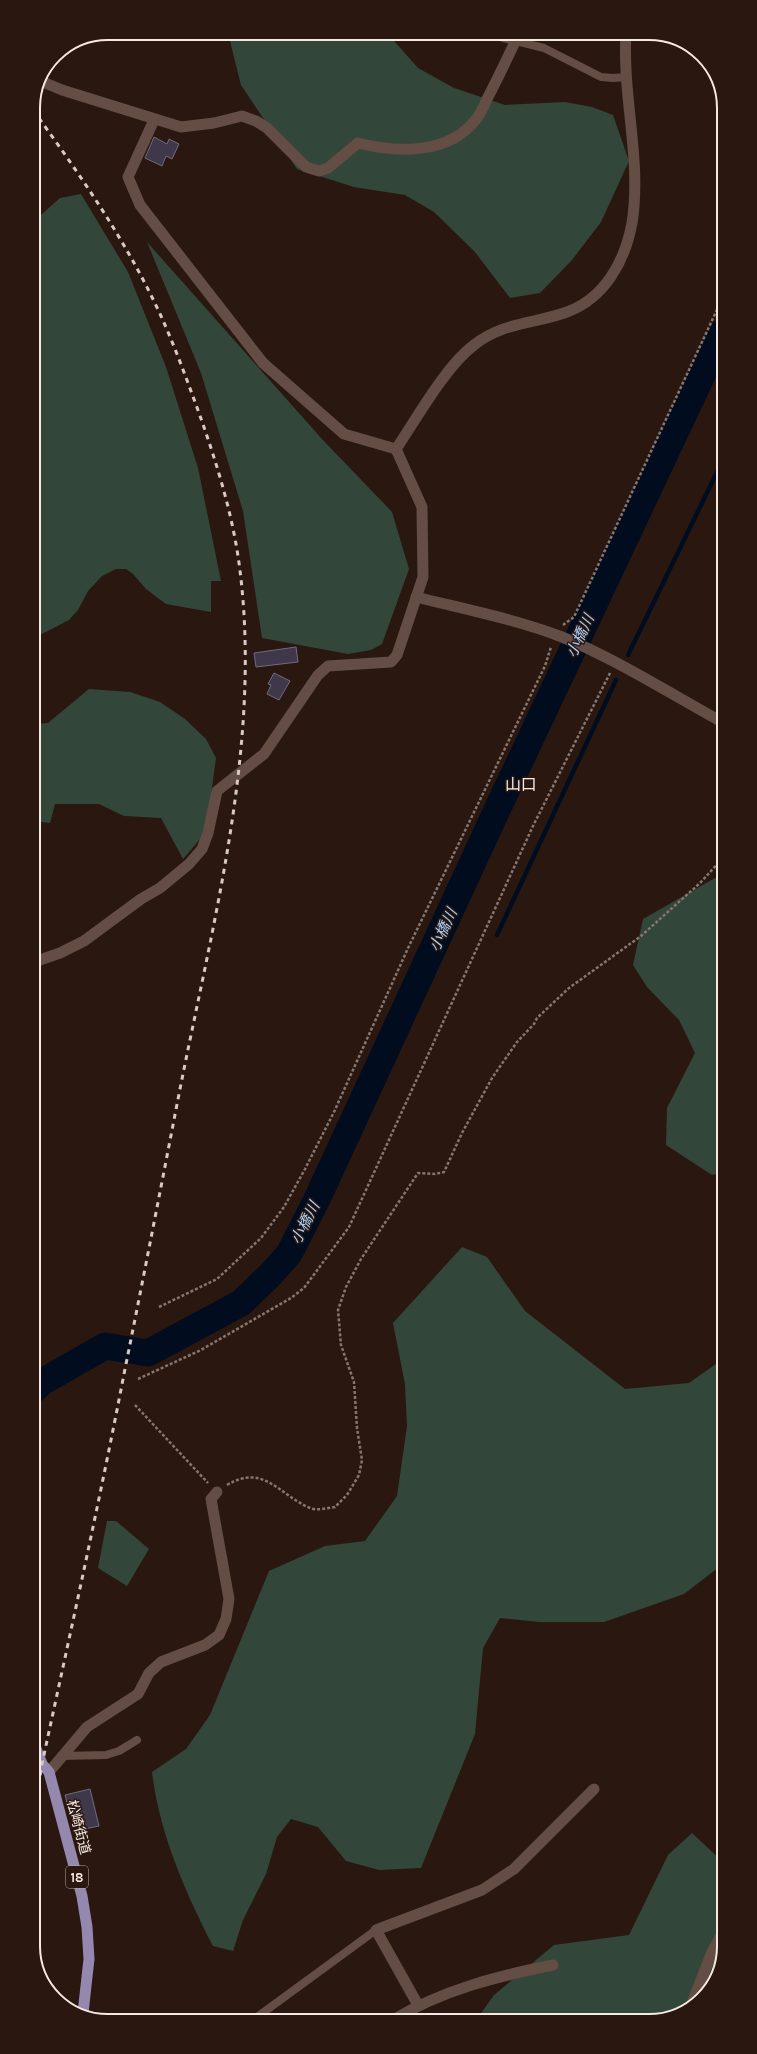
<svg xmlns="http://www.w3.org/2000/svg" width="757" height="2054" font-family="Karla,'Noto Sans JP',sans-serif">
<rect width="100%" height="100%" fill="#2a1810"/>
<!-- green -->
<g fill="#32463a">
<polygon points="228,33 387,33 418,68 454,88 505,105 565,102 592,107 613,115 629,161 601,222 572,260 540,293 510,298 475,252 434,212 405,195 354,187 297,169 241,85"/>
<polygon points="81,194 128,272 166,367 198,468 221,581 211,581 211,612 166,604 146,589 133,574 126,569 116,569 102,576 88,591 78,610 69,620 34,638 33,222 60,198"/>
<polygon points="147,242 322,439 392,512 409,569 382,644 371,650 348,654 262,638 243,511 201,373"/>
<polygon points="89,689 130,692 160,702 185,719 206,739 216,758 208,817 201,838 183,859 161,818 124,816 99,804 55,804 50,823 34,821 34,721 36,724 48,723"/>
<polygon points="722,874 723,1173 712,1175 666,1145 667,1108 695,1053 679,1020 647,987 633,965 643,919"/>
<path d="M 462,1247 L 487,1257 L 525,1311 L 625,1389 L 689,1383 L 723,1359 L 723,1564 L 684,1594 L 604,1622 L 539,1622 L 500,1618 L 483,1648 L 475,1734 L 421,1868 L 379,1870 L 346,1861 L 318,1827 L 291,1819 L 277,1837 L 266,1874 L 243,1920 L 233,1951 L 213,1946 C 185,1892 159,1832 152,1772 L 186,1749 L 210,1715 L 269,1571 L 325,1546 L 365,1541 L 397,1496 L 407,1426 L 405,1384 L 393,1323 Z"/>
<polygon points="107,1521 116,1521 149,1549 127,1586 98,1568"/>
<polygon points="692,1833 724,1863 724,1947 709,1992 669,2018 477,2019 494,1995 554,1945 629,1935 668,1855"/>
</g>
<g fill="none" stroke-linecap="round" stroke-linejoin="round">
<!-- stream -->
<g stroke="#010d1e" stroke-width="4.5">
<polyline points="628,655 722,462"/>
<polyline points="497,935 616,680"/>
</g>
<!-- river -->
<polyline stroke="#010d1e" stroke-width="27" points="35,1389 42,1382 105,1346 148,1353 241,1303 270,1275 289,1254 317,1199 496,812 722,333"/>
</g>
<!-- building -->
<g fill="#3f384b" stroke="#716a7f">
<polygon points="154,137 167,144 169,139 179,144 172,159 166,156 162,166 145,158"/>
<polygon points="296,647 298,662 256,667 254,653"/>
<polygon points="274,673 290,681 279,700 267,694 271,685 268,684"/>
<polygon points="90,1789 99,1826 84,1829 80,1812 70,1814 65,1795"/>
</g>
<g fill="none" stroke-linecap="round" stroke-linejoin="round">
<!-- path -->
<g stroke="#86766f" stroke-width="2.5" stroke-dasharray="3 2" stroke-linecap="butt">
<polyline points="563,625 574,617 722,299"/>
<polyline points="159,1307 217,1279 261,1238 284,1207 305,1169 334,1112 409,946 545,666 551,647"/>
<polyline points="138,1379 201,1350 291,1298 304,1288 349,1227 533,826 610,673"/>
<polyline points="135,1405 208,1483"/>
<path d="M 227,1485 C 264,1463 279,1495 310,1508 C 316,1511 328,1508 335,1507 L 347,1495 L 359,1475 L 362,1460 L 357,1428 L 354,1382 L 341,1345 L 338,1310 L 346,1287 L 361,1259 L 418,1173 L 435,1174 L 444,1172 L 462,1133 L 492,1078 L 517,1042 L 534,1024 L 537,1018 L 569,988 L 641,936 L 700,883 L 722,859"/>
</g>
<!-- service -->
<g stroke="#634d44" stroke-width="8">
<polyline points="496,33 503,38 544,48 601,77 613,78 626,77"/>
<polyline points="61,1756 106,1755 119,1751 137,1740"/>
<polyline points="253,2020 376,1930"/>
</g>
<!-- minor -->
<g stroke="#634d44" stroke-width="11">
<path d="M 43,82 L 62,90 L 181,127 L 214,123 L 242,116 L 256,121 L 267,128 L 306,167 L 319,171 L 328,168 L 358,143 C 397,153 450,155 477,118 C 481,113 484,106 487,99 C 497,80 506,61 515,42"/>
<polyline points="154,120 128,177 140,205 263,363 344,434 396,449"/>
<path d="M 396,449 C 417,418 445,367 474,345 C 503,322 534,324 567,312 C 605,298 625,261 632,223 C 642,160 622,97 626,33"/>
<path d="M 416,597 C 464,609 515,619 562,637 C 616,659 671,694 722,722"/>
<polyline points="34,962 60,953 84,941 141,899 160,888 189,864 202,849 208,833 217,791 264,754 318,675 328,666 391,662 397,655 423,577 422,507 396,449"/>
<polyline points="49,1772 87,1727 138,1694 149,1673 161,1662 205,1645 219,1635 226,1619 229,1599 211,1499 217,1492"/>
<polyline points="692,2003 712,1952 724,1930"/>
<polyline points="418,2005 376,1930 482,1890 514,1869 594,1789"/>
<path d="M 393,2020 C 442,1990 498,1976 553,1965"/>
</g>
<!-- primary -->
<polyline stroke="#9488af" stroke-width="11" points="35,1746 42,1764 49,1772 82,1896 87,1927 89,1959 83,2013"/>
<!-- rail -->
<path stroke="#d8cac4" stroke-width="3" stroke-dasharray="5 5" stroke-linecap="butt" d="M 33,110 C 81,176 127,242 161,316 C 175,347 187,380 199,413 C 216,461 232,512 239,563 C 263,739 213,921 179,1094 C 161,1187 143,1280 124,1374 C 99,1504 70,1634 42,1764 L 35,1807"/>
</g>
<g text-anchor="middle" stroke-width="3" stroke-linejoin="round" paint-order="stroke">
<!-- shield labels -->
<rect fill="#2a1810" stroke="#b9aaa4" stroke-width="1" x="66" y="1866" width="22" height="22" rx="3"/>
<g font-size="13" font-weight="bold" fill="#f6e8e3">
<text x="77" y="1882">18</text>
</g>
<!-- street labels -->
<g font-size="14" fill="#f6e8e3" stroke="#2a1810">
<text transform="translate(79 1827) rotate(75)" y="5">松崎街道</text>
</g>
<!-- water labels -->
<g font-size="15" font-style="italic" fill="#abd1fd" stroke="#2a1810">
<text transform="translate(580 636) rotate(-65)" y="5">小橋川</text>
<text transform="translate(443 930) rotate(-65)" y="5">小橋川</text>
<text transform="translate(305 1223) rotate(-63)" y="5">小橋川</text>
</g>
<!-- quarter labels -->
<g font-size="16" fill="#f6e8e3" stroke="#2a1810">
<text x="521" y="790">山口</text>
</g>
</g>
<!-- crop -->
<path d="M0 0H757V2054H0ZM108 40H649A68 68 0 0 1 717 108V1946A68 68 0 0 1 649 2014H108A68 68 0 0 1 40 1946V108A68 68 0 0 1 108 40Z" fill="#2a1810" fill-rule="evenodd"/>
<path fill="none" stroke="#f6e8e3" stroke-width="2" d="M108 40H649A68 68 0 0 1 717 108V1946A68 68 0 0 1 649 2014H108A68 68 0 0 1 40 1946V108A68 68 0 0 1 108 40Z"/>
</svg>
